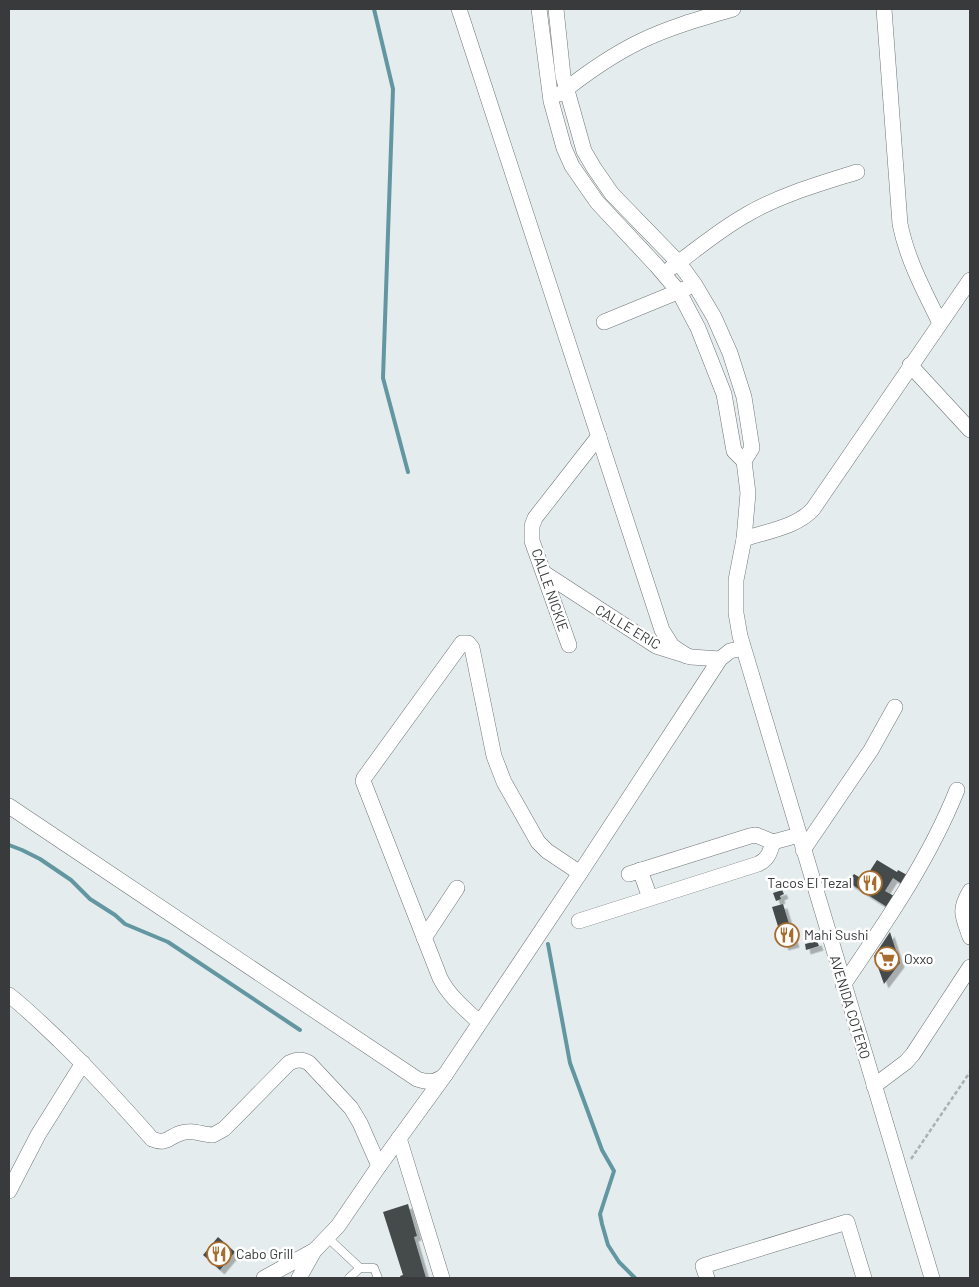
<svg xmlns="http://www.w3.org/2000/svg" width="979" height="1287" font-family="Barlow,sans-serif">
<defs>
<filter id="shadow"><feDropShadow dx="4.5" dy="4.5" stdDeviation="0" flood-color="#0004"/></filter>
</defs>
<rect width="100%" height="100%" fill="#e5eced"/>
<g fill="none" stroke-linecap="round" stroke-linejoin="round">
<!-- stream -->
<g stroke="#6297a2" stroke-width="4">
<polyline points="374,9 393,89 383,378 408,472"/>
<polyline points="9,845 22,850 40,859 71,880 90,899 115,915 125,924 168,942 300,1030"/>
<polyline points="548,944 570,1063 602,1150 614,1171 600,1214 602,1224 608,1245 619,1262 635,1278"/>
</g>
</g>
<!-- building -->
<g fill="#454b4c" filter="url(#shadow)">
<polygon points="877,860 897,872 898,870 907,875 902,884 893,878 885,891 894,896 887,907 848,882 854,874 864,880"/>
<polygon points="782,890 784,894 780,896 781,899 776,901 773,893"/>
<polygon points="783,904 795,943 784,946 772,907"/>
<polygon points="890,932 900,963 884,984 874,956"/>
<polygon points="817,941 819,946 806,950 805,944"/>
<polygon points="408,1204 417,1236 414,1237 426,1278 401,1278 400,1276 403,1275 383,1212"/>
<polygon points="218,1237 235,1252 220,1270 203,1255"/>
</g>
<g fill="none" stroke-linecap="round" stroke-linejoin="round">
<!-- lane casing -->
<g stroke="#707677" stroke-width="9">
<g id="lane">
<polyline points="328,1238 360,1268 374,1268 378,1278"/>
<polyline points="349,1278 360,1268"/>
</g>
</g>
<!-- street casing -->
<g stroke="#707677" stroke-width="16">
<g id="street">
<polyline points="459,9 662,630 672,646 687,656"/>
<polyline points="539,9 551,101 564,148 572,166 597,202 656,265 679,292 698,328 724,394 734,451 744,461 748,493 744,539 736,580 736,613 740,636 932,1278"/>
<polyline points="556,9 563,76 584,151 594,168 612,194 679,263 695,285 714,317 730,353 744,397 752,448 744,461"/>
<path d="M 884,9 L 900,224 C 907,259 924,291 940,323"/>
<path d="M 560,94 C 585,74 612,55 641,41 C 670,27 702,18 733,9"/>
<path d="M 671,268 C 696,250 719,230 746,215 C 780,195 819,184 857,172"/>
<polyline points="604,322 687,288"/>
<polyline points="910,365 970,430"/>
<path d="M 744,539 C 767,531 797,527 813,509 L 970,280"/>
<polyline points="544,573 656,646 691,657 720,659"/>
<polyline points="569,645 532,541 532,526 535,518 599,436"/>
<path d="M 9,806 L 417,1079 C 428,1083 435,1083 445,1075"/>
<polyline points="803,850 871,750 895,707"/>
<polyline points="640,870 650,898"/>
<polyline points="629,874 750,836 756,835 773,842 799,835"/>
<path d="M 970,891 C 958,911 963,916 970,937"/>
<path d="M 579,921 L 758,864 C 768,860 770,852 773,842"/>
<polyline points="424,938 457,888"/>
<path d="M 843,985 C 886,922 929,860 957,790"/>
<path d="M 9,995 C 27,1009 43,1025 60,1041 C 92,1072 122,1105 152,1139 C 167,1145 168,1137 181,1133 C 192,1129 203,1135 213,1135 L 224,1129 L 289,1063 C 297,1059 302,1059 309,1063 L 351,1108 L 360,1123 L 379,1166"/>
<path d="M 479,1022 C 464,1008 449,996 440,978 L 363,781 L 364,778 L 462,643 L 468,643 L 472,648 L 494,756 L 504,782 L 538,842 L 547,851 L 580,873"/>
<polyline points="874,1086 906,1062 913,1054 970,967"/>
<polyline points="399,1138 442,1278"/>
<polyline points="9,1191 38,1135 83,1063"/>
<polyline points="264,1278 315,1250 338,1226 379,1166 445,1075 580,873 720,659 730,651 743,648"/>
<polyline points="299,1278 314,1251"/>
<polyline points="707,1278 703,1266 847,1222 864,1278"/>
</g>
</g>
<!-- path -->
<polyline stroke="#abb0b1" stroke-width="2.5" stroke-dasharray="4 2.5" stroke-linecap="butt" points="911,1159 970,1072"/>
<!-- lane -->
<use href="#lane" stroke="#fff" stroke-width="8"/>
<!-- street -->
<use href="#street" stroke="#fff" stroke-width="15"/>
</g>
<!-- icons -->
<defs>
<g id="restaurant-ring" transform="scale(1.25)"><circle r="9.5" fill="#fff" stroke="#a86d2e" stroke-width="1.5"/><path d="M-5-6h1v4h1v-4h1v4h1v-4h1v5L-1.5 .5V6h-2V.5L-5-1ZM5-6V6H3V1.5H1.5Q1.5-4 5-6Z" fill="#a86d2e"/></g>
<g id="supermarket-ring" transform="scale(1.25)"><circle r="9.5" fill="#fff" stroke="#a86d2e" stroke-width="1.5"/><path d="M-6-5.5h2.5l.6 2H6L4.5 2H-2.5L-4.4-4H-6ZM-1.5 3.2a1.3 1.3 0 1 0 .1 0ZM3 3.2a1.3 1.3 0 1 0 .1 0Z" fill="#a86d2e"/></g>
</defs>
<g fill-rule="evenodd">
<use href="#restaurant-ring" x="870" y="883"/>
<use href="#restaurant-ring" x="787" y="935"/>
<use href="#supermarket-ring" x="887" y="959"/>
<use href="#restaurant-ring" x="219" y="1254"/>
</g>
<g text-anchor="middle" stroke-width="5" stroke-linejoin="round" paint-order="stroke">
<!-- street labels -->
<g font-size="14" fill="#383a3b" stroke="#fff">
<text transform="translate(550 590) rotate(71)" y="5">CALLE NICKIE</text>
<text transform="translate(628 627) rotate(31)" y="5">CALLE ERIC</text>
<text transform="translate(850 1007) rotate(73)" y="5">AVENIDA COTERO</text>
</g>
<!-- poi labels -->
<g font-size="14" fill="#383a3b" stroke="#fff" text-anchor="start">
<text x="852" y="888" text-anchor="end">Tacos El Tezal</text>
<text x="804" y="940">Mahi Sushi</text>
<text x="904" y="964">Oxxo</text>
<text x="236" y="1259">Cabo Grill</text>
</g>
</g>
<!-- border -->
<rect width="979" height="1287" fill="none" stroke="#383a3b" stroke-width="20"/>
</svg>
